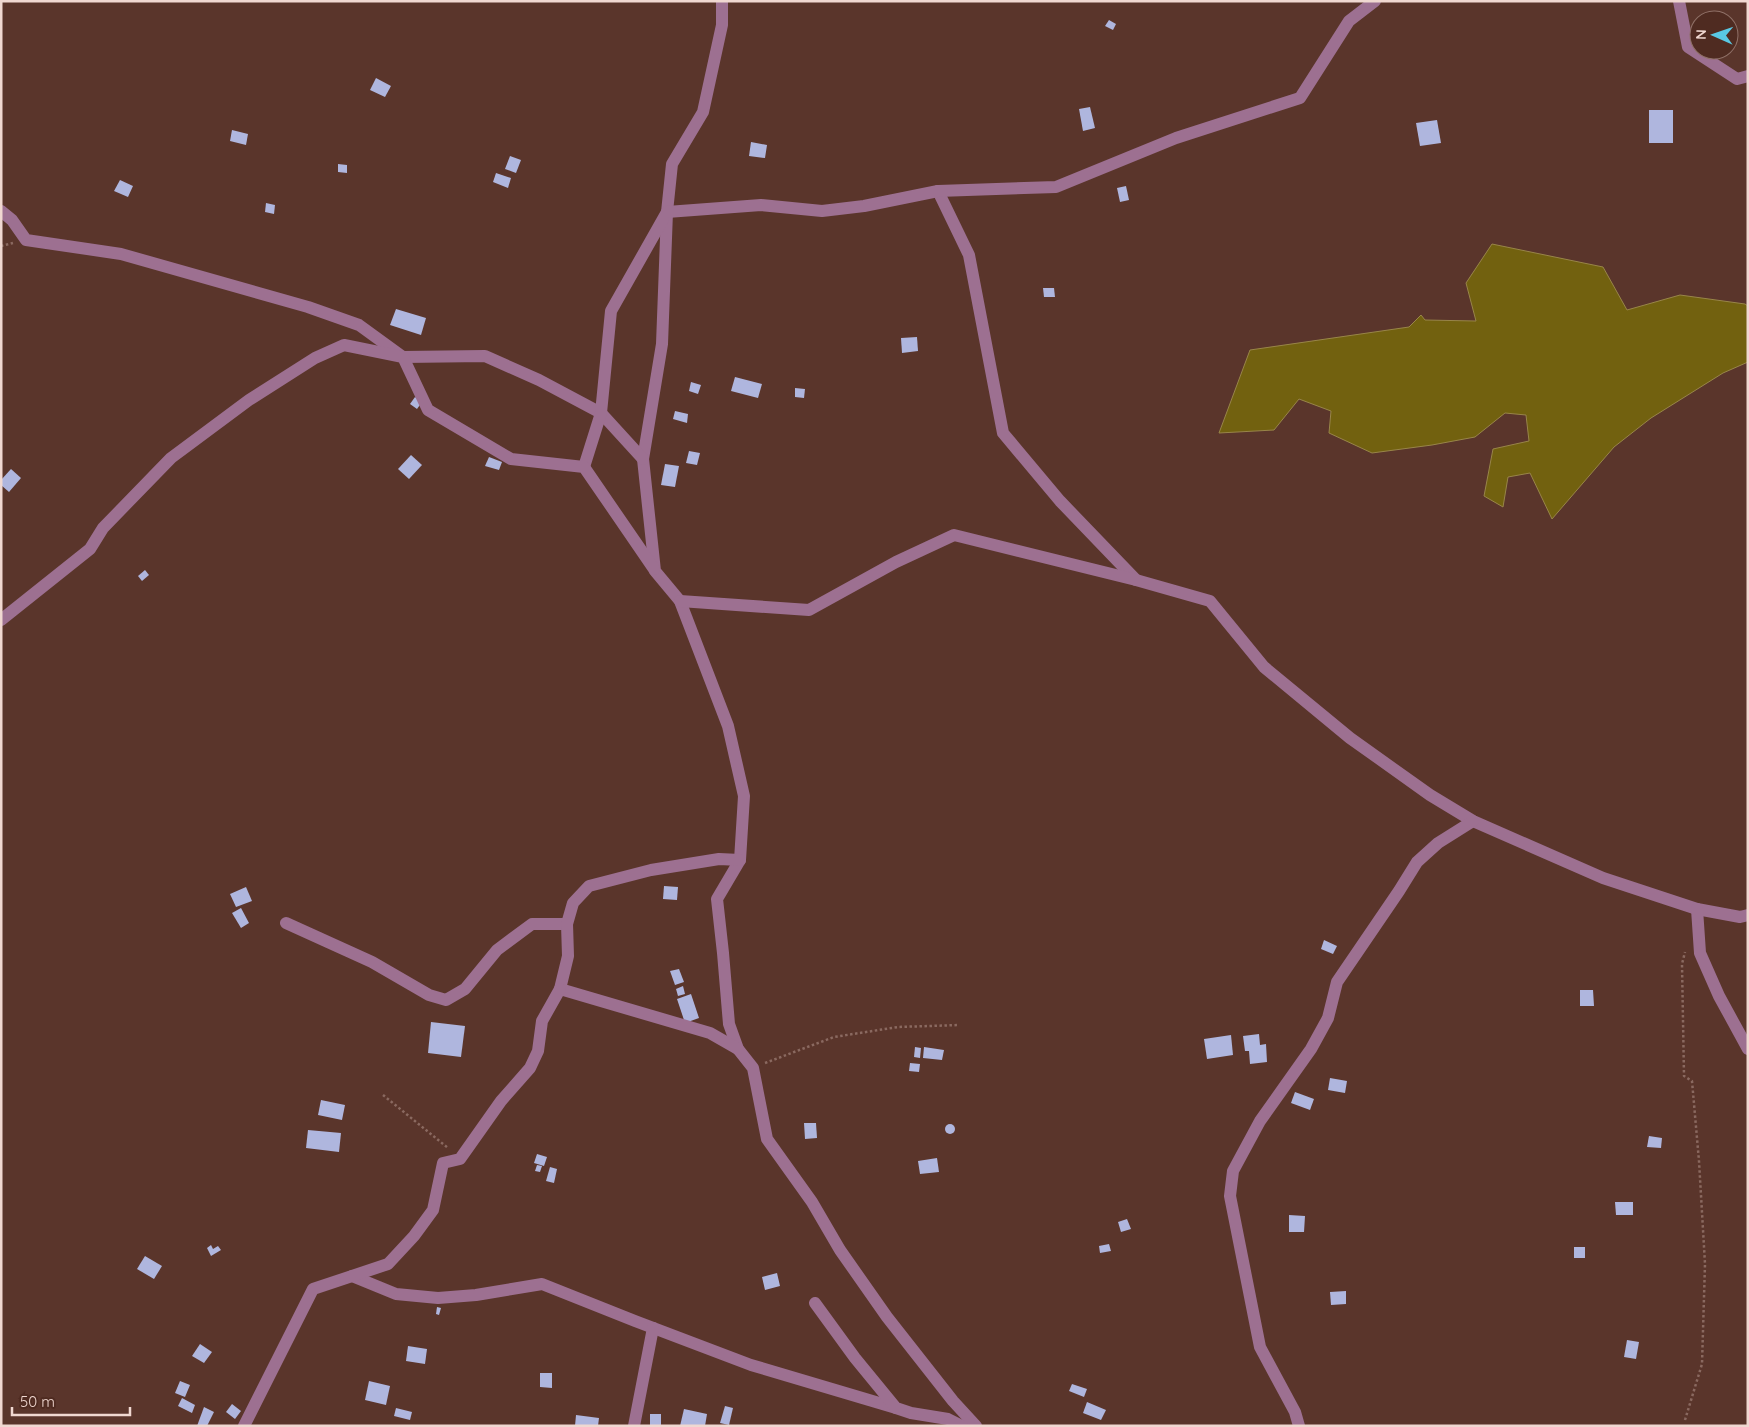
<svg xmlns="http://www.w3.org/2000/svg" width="1749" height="1427" font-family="Quicksand,sans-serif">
<rect width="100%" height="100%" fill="#5a352b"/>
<!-- water -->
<polygon fill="#72610f" stroke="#988549" points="1492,244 1603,267 1627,310 1680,295 1745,304 1748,306 1748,362 1723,373 1651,418 1614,447 1552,519 1530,473 1508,477 1503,507 1484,496 1493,449 1529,441 1526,415 1505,413 1475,437 1432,445 1372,453 1329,433 1331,411 1299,399 1274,430 1219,433 1250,350 1409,327 1421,315 1425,320 1476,321 1466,283"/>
<!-- building -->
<g fill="#afb6de">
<polygon points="1109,20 1116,24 1113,30 1105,26"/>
<polygon points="376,78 391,86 385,97 370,90"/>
<polygon points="1090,107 1095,128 1083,131 1079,109"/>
<rect x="1649" y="110" width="24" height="33"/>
<polygon points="1437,120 1441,143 1420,146 1416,123"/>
<polygon points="232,130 248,134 246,145 230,141"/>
<polygon points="751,142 767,145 765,158 749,156"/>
<polygon points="510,156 521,160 516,173 505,169"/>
<polygon points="338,164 347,165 347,173 338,172"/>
<polygon points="496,173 511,178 508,188 493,182"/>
<polygon points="120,180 133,186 128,197 114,191"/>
<polygon points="1126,186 1129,200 1120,202 1117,188"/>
<polygon points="266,203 275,205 274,214 265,212"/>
<polygon points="1043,288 1054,288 1055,297 1044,297"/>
<polygon points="396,309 426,318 421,335 390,325"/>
<polygon points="917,337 918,351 902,353 901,338"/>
<polygon points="735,377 762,384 758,398 731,391"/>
<polygon points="691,382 701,385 698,394 689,391"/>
<polygon points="795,388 805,389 804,398 795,397"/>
<polygon points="415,397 422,402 417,409 410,404"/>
<polygon points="675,411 688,414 687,423 673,419"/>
<polygon points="689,451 700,453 697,465 686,463"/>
<polygon points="411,455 422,465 409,479 398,469"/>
<polygon points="489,457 502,462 499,470 485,466"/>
<polygon points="665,464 679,466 675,487 661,485"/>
<polygon points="11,469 21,478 9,492 1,485 1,480"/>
<polygon points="145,570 149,575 142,581 138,576"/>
<polygon points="664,886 678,887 677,900 663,899"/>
<polygon points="246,887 252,901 236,907 230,894"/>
<polygon points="241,908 249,923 241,928 232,913"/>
<polygon points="1324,940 1337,946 1333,954 1321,949"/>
<polygon points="679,969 684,982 675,985 670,971"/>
<polygon points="683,986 685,994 678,996 676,989"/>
<polygon points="1580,990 1593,990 1594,1006 1580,1006"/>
<polygon points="691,994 699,1018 685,1023 677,999"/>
<polygon points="431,1022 465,1026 461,1057 428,1053"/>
<polygon points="1259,1034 1260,1045 1266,1044 1267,1062 1250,1064 1249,1051 1245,1051 1243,1036"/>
<polygon points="1231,1035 1233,1055 1207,1059 1204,1039"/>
<polygon points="915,1047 921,1048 920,1058 914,1057"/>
<polygon points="924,1047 944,1050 942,1060 923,1058"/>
<polygon points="910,1063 920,1064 919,1072 909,1071"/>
<polygon points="1330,1078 1347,1081 1345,1093 1328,1090"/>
<polygon points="1295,1092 1314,1099 1310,1110 1291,1103"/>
<polygon points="321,1100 345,1105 342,1120 318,1115"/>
<polygon points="804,1123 816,1123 817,1138 805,1139"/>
<circle cx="950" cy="1129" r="5"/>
<polygon points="308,1130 341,1133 339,1152 306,1148"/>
<polygon points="1649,1136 1662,1138 1661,1148 1647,1147"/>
<polygon points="537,1154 547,1157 544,1166 534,1163"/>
<polygon points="937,1158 939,1172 920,1174 918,1161"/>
<polygon points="537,1165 542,1166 540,1172 535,1171"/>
<polygon points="550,1167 557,1169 554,1183 546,1181"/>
<polygon points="1615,1202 1633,1202 1633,1215 1616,1215"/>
<polygon points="1289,1215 1305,1216 1304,1232 1289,1232"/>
<polygon points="1127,1219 1131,1229 1121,1232 1118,1222"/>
<polygon points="1109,1244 1111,1251 1100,1253 1099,1246"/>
<polygon points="211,1245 213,1249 218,1246 221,1250 211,1256 207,1248"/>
<rect x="1574" y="1247" width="11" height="11"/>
<polygon points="145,1256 162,1266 154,1279 137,1269"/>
<polygon points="777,1273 780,1286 765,1290 762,1277"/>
<polygon points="1346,1291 1346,1304 1331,1305 1330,1292"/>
<polygon points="437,1307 441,1308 439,1315 436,1314"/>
<polygon points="1627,1340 1639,1342 1636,1359 1624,1357"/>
<polygon points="200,1344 212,1352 204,1363 192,1356"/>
<polygon points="408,1346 427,1349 425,1364 406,1361"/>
<polygon points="540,1373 552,1373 552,1388 540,1387"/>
<polygon points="180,1381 190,1385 185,1397 175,1393"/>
<polygon points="369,1381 390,1386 386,1405 365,1400"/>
<polygon points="1072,1384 1087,1389 1084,1397 1069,1391"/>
<polygon points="182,1398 195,1405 192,1413 178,1406"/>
<polygon points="1087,1402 1106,1410 1101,1420 1083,1413"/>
<polygon points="232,1404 241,1411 235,1419 226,1412"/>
<polygon points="725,1406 733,1408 729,1425 720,1423"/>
<polygon points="204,1407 214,1412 207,1426 197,1426"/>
<polygon points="396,1408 412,1412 410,1420 394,1416"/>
<polygon points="684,1409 707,1414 705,1426 680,1426"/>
<rect x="650" y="1414" width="11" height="12"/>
<polygon points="576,1415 599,1418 598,1426 575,1426"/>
</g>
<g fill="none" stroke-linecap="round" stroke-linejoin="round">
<!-- path -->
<g stroke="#8a6960" stroke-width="2.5" stroke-dasharray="2.5 2.5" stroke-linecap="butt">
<polyline points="1,246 13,243"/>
<polyline points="765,1063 834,1037 898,1027 959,1025"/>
<polyline points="383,1095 448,1148"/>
<polyline points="1685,1420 1702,1364 1705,1264 1699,1161 1692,1081 1684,1076 1682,964 1685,952"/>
</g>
<!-- minor -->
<g stroke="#9d7091" stroke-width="12">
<polyline points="722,1 722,25 703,112 672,164 667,212 662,344 643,459 655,571 680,601 728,726 744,796 740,860 717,899 723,953 729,1024 738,1049 753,1068 767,1139 812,1202 840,1250 887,1317 953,1401 976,1426"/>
<polyline points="1679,1 1688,47 1737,79 1748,76"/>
<polyline points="938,191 969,255 1003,433 1060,501 1136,580"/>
<polyline points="1,211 12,220 26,240 121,254 308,307 359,325 403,357 485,356 539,380 601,413 643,459"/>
<polyline points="584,467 601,413 611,311 667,212 761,205 822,211 864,206 938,191 1056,187 1176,138 1300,98 1349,21 1375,1"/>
<polyline points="680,601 809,610 896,562 954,535 1136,580 1210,601 1264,667 1350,738 1430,795 1473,821 1603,878 1697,909 1740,917 1748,915"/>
<polyline points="1,620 90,549 103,528 171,458 249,400 315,358 344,345 403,357 428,410 511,459 584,467 654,569"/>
<polyline points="1697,909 1700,953 1719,996 1748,1049"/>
<polyline points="286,923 372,962 429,995 446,1000 465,989 497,950 532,924 567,924"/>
<polyline points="738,1049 710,1033 560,989 568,956 567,924 573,903 589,886 651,870 719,859 740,860"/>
<polyline points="352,1276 396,1294 438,1298 476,1295 542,1284 635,1321 751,1365 896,1408"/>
<polyline points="815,1303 855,1358 896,1408 911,1413 948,1419 962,1426"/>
<polyline points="244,1426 313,1289 388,1264 414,1236 433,1210 443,1163 460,1159 501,1101 530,1068 538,1051 542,1021 560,989"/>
<polyline points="634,1426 653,1328"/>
<polyline points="1299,1426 1295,1412 1260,1347 1230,1196 1233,1171 1260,1121 1311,1049 1328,1018 1337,982 1399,891 1417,862 1438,843 1473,821"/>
</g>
</g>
<!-- border -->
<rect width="1749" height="1427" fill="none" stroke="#f0d8d1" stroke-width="5"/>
<!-- north arrow -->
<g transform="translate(1714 35) rotate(272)"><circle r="24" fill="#4f2b21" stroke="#8f7067"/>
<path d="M0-4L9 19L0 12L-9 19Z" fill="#59c8e4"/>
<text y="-8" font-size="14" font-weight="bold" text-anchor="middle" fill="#f0d8d1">N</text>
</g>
<!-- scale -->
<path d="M12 1407v8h118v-8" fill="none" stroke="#f0d8d1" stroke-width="2.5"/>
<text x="20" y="1407" font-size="15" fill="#f0d8d1" stroke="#4f2b21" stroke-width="4" paint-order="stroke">50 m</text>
</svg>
